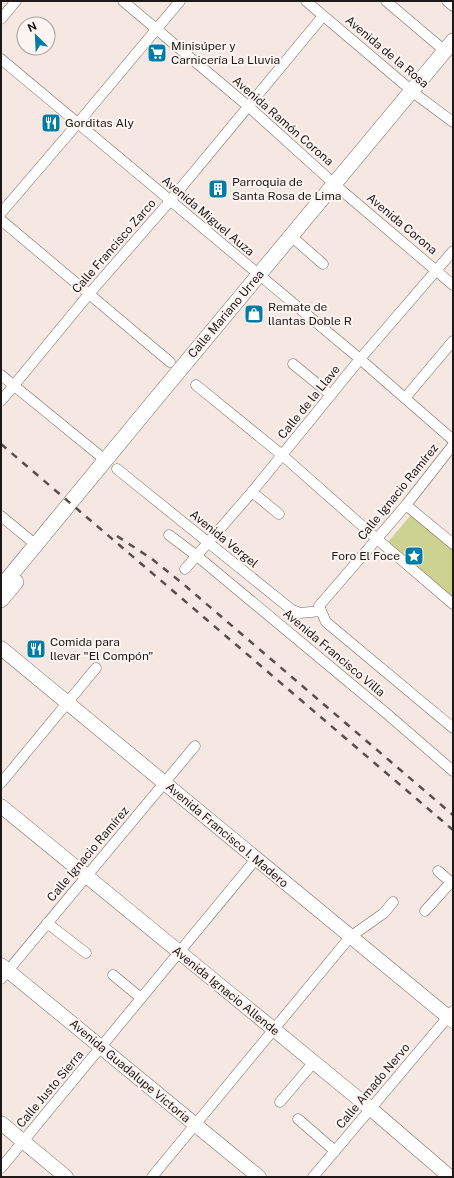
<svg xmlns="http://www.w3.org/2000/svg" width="454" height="1178" font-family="'Public Sans',sans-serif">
<rect width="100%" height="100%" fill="#f5e7e1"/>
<!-- green -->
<polygon fill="#cdd291" points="411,515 453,550 453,599 387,543"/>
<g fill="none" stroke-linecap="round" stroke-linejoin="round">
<!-- street casing -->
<g stroke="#756964" stroke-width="11">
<g id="street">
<polyline points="123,1 249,107 341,190 453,285"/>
<polyline points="306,1 418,96 453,122"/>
<polyline points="386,1 445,51"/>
<polyline points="447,1 453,6"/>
<polyline points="1,19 16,1"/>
<polyline points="1,59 360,359 453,440"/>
<polyline points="1,213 78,123 180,1"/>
<polyline points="1,220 170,362"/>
<polyline points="291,236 323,264"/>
<polyline points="293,364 331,395"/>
<polyline points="1,375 99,455"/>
<polyline points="196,385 282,455 377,539 453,604"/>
<polyline points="405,398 453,341"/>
<polyline points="1,401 89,294 170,201 323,16"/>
<polyline points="453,445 406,505 319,606 326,622 453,728"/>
<polyline points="117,469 292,610 300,613 321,611"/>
<polyline points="252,492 279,514"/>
<polyline points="406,505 453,544"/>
<polyline points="1,516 30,540"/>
<polyline points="169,535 197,556 386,713 453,771"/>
<polyline points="185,569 252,492 360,359 453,251"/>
<polyline points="1,783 96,668"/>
<polyline points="438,871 453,884"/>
<polyline points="425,911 451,882"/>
<polyline points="47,923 86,953"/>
<polyline points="113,975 141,998"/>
<polyline points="1,979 195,746"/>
<polyline points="280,1102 314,1062"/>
<polyline points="298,1119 335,1151"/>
<polyline points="1,1168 256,859"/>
<polyline points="152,1177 350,937 384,913 393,902"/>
<polyline points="313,1177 453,1011"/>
</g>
</g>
<!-- secondary casing -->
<g stroke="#756964" stroke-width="15">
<g id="secondary">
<polyline points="1,648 453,1021"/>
<polyline points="1,806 371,1109 450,1177"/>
<polyline points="1,965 259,1177"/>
<polyline points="1,1123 66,1177"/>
</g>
</g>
<!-- primary casing -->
<g stroke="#756964" stroke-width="16">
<g id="primary">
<polyline points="1,587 154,401 453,41"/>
<polyline points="1,600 16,582"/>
</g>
</g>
<!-- street -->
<use href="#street" stroke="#fff" stroke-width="10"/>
<!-- secondary -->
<use href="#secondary" stroke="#fff" stroke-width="14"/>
<!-- primary -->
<use href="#primary" stroke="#fff" stroke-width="15"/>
<!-- rail -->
<g stroke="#564f4c" stroke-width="2.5" stroke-dasharray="7 7" stroke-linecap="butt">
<polyline points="1,444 453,830"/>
<polyline points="117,536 152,559 182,583 453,815"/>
</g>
</g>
<!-- icons -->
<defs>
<g id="supermarket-square" transform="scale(1)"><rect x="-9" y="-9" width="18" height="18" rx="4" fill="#007da4" stroke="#fef5f2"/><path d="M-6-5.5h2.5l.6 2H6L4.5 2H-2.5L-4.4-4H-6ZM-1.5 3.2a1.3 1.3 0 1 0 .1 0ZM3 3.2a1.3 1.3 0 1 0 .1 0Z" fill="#fff"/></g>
<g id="restaurant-square" transform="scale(1)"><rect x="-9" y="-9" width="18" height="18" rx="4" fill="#007da4" stroke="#fef5f2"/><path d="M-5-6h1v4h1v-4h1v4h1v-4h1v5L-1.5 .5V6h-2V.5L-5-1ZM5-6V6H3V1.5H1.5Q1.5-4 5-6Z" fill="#fff"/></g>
<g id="building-square" transform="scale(1)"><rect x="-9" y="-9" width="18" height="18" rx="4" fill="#007da4" stroke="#fef5f2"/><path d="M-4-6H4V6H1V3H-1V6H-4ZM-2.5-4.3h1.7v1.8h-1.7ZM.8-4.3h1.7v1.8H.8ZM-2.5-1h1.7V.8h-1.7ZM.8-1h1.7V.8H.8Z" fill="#fff"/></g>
<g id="shop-square" transform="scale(1)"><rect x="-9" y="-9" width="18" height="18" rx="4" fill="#007da4" stroke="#fef5f2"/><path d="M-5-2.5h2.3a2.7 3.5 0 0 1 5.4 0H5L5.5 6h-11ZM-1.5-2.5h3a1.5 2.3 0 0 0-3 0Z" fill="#fff"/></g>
<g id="sight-square" transform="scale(1)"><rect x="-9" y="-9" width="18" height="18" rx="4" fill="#007da4" stroke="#fef5f2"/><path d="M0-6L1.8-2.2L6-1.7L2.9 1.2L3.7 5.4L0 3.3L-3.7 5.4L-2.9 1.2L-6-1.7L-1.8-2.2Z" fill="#fff"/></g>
</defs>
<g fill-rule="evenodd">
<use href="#supermarket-square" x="157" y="53"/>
<use href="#restaurant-square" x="51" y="123"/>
<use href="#building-square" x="218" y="189"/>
<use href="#shop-square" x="254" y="314"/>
<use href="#sight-square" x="414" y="556"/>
<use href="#restaurant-square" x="36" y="649"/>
</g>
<g text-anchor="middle" stroke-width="4" stroke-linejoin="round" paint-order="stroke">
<!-- poi labels -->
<g font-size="12" fill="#1e1917" stroke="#fef5f2" text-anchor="start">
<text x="171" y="50">Minisúper y<tspan x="171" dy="14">Carnicería La Lluvia</tspan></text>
<text x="65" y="127">Gorditas Aly</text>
<text x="232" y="186">Parroquia de<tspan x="232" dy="14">Santa Rosa de Lima</tspan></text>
<text x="268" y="311">Remate de<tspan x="268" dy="14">llantas Doble R</tspan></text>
<text x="400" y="560" text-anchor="end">Foro El Foce</text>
<text x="50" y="646">Comida para<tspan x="50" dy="14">llevar "El Compón"</tspan></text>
</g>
<!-- street labels -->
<g font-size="12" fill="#1e1917" stroke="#fef5f2">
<text transform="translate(387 52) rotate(40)" y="4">Avenida de la Rosa</text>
<text transform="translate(283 121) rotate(41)" y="4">Avenida Ramón Corona</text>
<text transform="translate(208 216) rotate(40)" y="4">Avenida Miguel Auza</text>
<text transform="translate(402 224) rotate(40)" y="4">Avenida Corona</text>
<text transform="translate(114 246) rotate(-49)" y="4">Calle Francisco Zarco</text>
<text transform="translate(226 314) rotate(-50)" y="4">Calle Mariano Urrea</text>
<text transform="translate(309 402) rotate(-51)" y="4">Calle de la Llave</text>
<text transform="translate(398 492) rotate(-51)" y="4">Calle Ignacio Ramírez</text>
<text transform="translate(224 539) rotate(39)" y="4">Avenida Vergel</text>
<text transform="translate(334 653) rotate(40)" y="4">Avenida Francisco Villa</text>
<text transform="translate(227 835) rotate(40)" y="4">Avenida Francisco I. Madero</text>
<text transform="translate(88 854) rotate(-50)" y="4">Calle Ignacio Ramírez</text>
<text transform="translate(226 991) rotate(39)" y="4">Avenida Ignacio Allende</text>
<text transform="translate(130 1071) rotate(40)" y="4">Avenida Guadalupe Victoria</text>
<text transform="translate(373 1086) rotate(-50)" y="4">Calle Amado Nervo</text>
<text transform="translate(50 1089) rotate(-50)" y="4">Calle Justo Sierra</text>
</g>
</g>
<!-- border -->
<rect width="454" height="1178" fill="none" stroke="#1e1917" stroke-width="4"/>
<!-- north arrow -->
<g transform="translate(36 36) rotate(336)"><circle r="19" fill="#fef5f2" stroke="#a49d9a"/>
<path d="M0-3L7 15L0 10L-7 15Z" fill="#007da4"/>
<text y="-6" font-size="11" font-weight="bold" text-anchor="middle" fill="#1e1917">N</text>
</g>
</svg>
